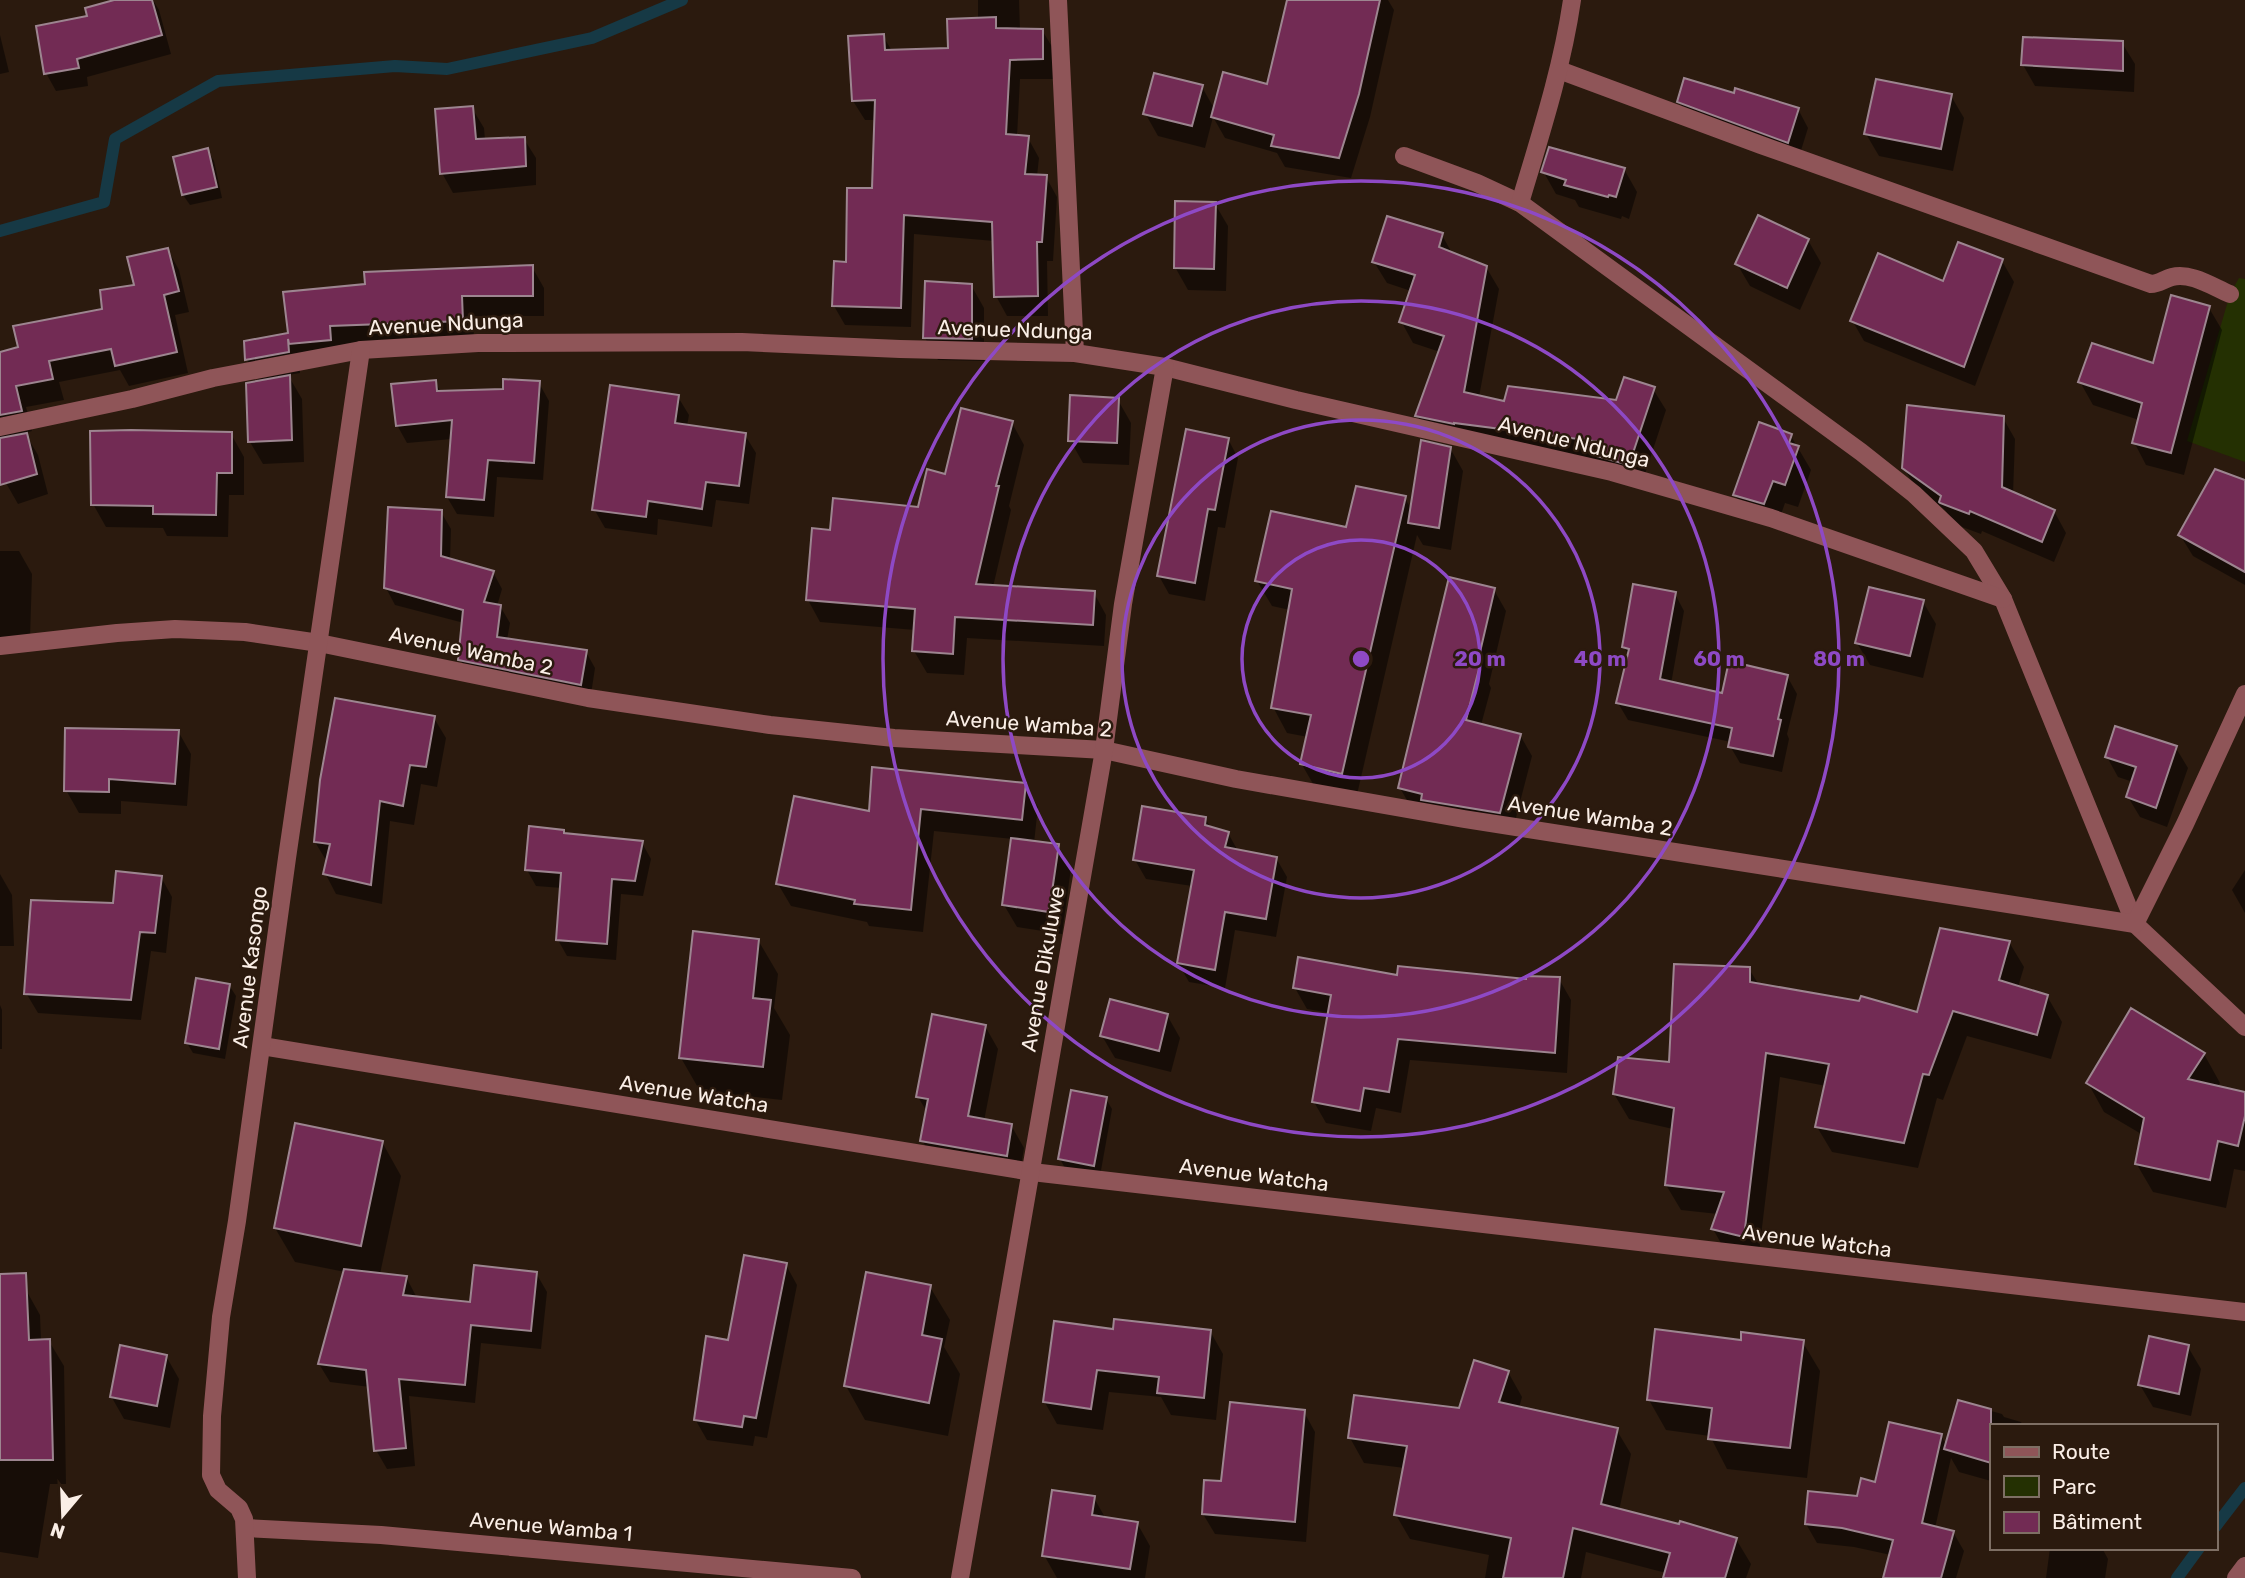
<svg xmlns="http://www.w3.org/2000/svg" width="2245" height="1578" font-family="Rubik,sans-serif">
<rect width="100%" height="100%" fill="#2b1a0e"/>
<!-- green -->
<polygon fill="#243002" points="2239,278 2245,279 2245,462 2187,441 2230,294"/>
<!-- shadow -->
<g fill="#0007">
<polygon points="120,0 153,0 159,10 171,54 87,77 88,86 56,91 46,73 89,17"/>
<polygon points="978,0 1019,0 1020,30 1042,30 1054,50 1053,79 1020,79 1017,137 1028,138 1039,158 1037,176 1046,177 1057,197 1053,261 1047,261 1048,316 1007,316 996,296 994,241 914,234 911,327 845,325 834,306 874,190 876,120 865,120 853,101 883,36 892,51 949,49 978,20"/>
<polygon points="1288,0 1388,0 1394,10 1370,117 1351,178 1285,167 1277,153 1225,138 1213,117 1205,148 1158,136 1145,113 1202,87 1215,110 1268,86"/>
<polygon points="0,35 9,72 0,74"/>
<polygon points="2122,43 2135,64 2134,92 2035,86 2023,65"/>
<polygon points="1735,95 1798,109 1808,128 1798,160 1689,120 1679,101"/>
<polygon points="1951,96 1964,118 1953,171 1879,156 1866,134"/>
<polygon points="472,108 484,128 485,140 524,139 536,158 536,185 453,193 442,173"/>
<polygon points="207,150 214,161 222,198 190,205 183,195"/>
<polygon points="1624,169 1637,192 1629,219 1622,216 1621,219 1579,207 1575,200 1556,194 1543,171"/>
<polygon points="1215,204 1228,226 1226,291 1188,290 1175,267"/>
<polygon points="1442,235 1453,255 1486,267 1499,289 1479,397 1505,403 1617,402 1653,389 1666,410 1641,486 1430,437 1417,415 1440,352 1413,343 1401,321 1411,291 1387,283 1374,262"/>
<polygon points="1808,240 1821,263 1800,310 1750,286 1737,264"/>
<polygon points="168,250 179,270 189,312 175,315 188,373 129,386 120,370 59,382 64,400 26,407 32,431 25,433 38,455 48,494 18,504 6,483 0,465 0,353 20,349 104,311 136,287"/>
<polygon points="2002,261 2014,282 1975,386 1864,341 1852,320"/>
<polygon points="532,267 544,288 544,316 473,316 474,341 299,359 300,373 288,375 302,399 304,462 263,464 250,442 260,383 247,360 246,342 290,335"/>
<polygon points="971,285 984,308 984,361 938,360 925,338"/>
<polygon points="2209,308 2222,330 2184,475 2146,465 2134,442 2139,420 2093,405 2080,382 2154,365"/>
<polygon points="435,382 441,392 504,391 539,383 549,401 543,480 497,477 494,517 457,514 447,497 452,439 407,443 397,425"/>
<polygon points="678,397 689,415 687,426 745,435 756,453 749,504 716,500 712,527 658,519 657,535 605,528 594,509"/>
<polygon points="1118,400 1131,423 1129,465 1083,463 1070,440"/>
<polygon points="2003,418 2015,439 2013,494 2054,511 2066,533 2054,562 1982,531 1981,534 1954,524 1945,510 1917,490 1904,468"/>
<polygon points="1012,423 1024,445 1009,506 1011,510 993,587 1094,593 1106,615 1104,646 967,638 964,675 927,673 914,651 915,630 820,622 808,600 832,532 920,509 946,476"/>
<polygon points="231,434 244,457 244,495 229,495 228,537 167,536 163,528 106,527 93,504"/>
<polygon points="1791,436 1811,470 1798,507 1785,503 1777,526 1748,518 1735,495"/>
<polygon points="1228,439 1238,458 1225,528 1218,527 1205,601 1169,594 1159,576"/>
<polygon points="1450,448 1463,471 1451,550 1423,545 1417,535 1356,799 1316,789 1301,763 1308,737 1287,733 1273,707 1290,610 1272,606 1257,581 1404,497 1412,510"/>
<polygon points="2245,482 2245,585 2193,556 2180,535"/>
<polygon points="441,512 451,529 450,560 493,572 502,589 497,606 500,606 510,623 507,640 586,652 595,668 590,701 470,676 460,659 464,623 395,605 386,588"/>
<polygon points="0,551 19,551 32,574 30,639 0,638"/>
<polygon points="1494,590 1506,611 1489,684 1491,688 1481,725 1520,735 1532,756 1512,833 1412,809 1400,788"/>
<polygon points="1675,594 1684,611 1671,684 1723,695 1787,676 1797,694 1787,734 1789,739 1782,772 1740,763 1730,746 1731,742 1628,720 1618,703 1629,656 1624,647"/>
<polygon points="1923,602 1936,624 1923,678 1870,665 1857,643"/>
<polygon points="434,718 446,738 437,787 421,784 414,825 390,821 382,904 336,894 325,873 327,862 315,842"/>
<polygon points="178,731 191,754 187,806 121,801 121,814 79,813 66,790"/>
<polygon points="2176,748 2188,768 2167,827 2140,817 2128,797 2133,782 2118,777 2107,757"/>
<polygon points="1025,785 1038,807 1034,843 1058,846 1071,868 1062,934 1017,927 1004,905 1013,839 934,831 923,932 869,926 867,922 791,906 778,884 870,813"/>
<polygon points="1205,818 1211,828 1228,833 1238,851 1276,858 1287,877 1276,937 1235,930 1225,988 1189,982 1178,963 1192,886 1146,879 1135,860"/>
<polygon points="563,831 565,835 642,843 651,859 643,896 621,894 616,960 567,956 558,940 562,888 536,886 527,870"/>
<polygon points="2245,870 2245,913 2232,890"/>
<polygon points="0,874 12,895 14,946 0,946"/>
<polygon points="161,877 172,897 166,953 151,951 141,1020 38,1013 26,993"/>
<polygon points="758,940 778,974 774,1008 790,1035 782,1100 700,1091 681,1058"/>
<polygon points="2009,942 2024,967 2018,987 2047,996 2062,1022 2051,1059 1967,1036 1943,1100 1937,1098 1918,1168 1832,1152 1817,1127 1826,1086 1780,1077 1758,1261 1727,1254 1713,1229 1718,1214 1681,1210 1666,1185 1673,1129 1629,1119 1614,1094 1671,1064 1749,969 1759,985 1918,1014"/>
<polygon points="1399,977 1528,981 1559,979 1571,1000 1567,1073 1410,1060 1401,1113 1376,1108 1371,1131 1326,1123 1314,1102 1330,1013 1307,1009 1295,988"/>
<polygon points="229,985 236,996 225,1059 193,1053 187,1043"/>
<polygon points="0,1005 2,1010 2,1049 0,1049"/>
<polygon points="1167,1015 1180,1038 1171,1072 1115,1058 1102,1036"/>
<polygon points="985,1026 998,1049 984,1121 1011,1125 1024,1148 1019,1178 935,1163 922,1140 927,1112 918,1097"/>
<polygon points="2204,1054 2220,1083 2217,1087 2245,1094 2245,1171 2234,1169 2226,1208 2153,1192 2136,1163 2143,1135 2104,1112 2088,1083"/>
<polygon points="1106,1099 1112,1109 1100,1176 1066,1170 1060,1159"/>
<polygon points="382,1142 401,1176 380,1274 406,1277 416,1296 416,1298 471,1304 536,1273 547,1292 541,1349 481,1343 475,1403 409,1396 415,1466 387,1469 376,1450 370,1387 330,1382 319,1364 345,1272 295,1262 275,1228"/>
<polygon points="786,1265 797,1285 767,1438 755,1436 753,1446 707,1440 695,1419 729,1342"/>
<polygon points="930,1287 950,1320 944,1347 960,1374 948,1436 865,1420 846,1386"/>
<polygon points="26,1290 40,1315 41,1341 49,1341 64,1366 66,1484 50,1484 38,1558 0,1552 0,1292"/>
<polygon points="1114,1331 1210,1331 1223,1354 1216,1420 1171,1415 1161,1397 1109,1392 1103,1430 1057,1424 1044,1401"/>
<polygon points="1802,1341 1820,1371 1807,1478 1727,1469 1710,1436 1666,1430 1649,1400 1742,1342"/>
<polygon points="2188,1347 2201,1369 2191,1416 2153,1407 2140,1385"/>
<polygon points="166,1356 179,1379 170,1428 124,1419 111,1396"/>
<polygon points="1508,1372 1522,1397 1519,1408 1616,1429 1631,1454 1619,1511 1736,1539 1751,1564 1746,1578 1664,1578 1666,1573 1586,1552 1581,1578 1485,1578 1489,1555 1410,1539 1396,1515 1405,1468 1364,1463 1350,1438 1461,1410"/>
<polygon points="1959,1402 2002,1414 2004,1417 2021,1422 2023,1426 1991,1426 1991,1481 1959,1472 1951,1458 1935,1528 1953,1532 1964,1551 1956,1578 1888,1578 1891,1555 1854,1547 1817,1543 1806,1524 1858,1498 1941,1436 1947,1446"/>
<polygon points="1304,1412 1315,1432 1306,1542 1215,1534 1203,1514 1222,1483"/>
<polygon points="1094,1498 1106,1519 1137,1523 1150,1546 1145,1578 1057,1578 1044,1555"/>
<polygon points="2050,1548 2102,1548 2108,1559 2105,1578 2046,1578"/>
</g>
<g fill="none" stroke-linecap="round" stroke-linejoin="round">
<!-- stream -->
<g stroke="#163945" stroke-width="12">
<polyline points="0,231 104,202 115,139 218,81 395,66 447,69 592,38 682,0"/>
<polyline points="2215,1527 2245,1488"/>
<polyline points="2177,1578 2199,1548"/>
</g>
</g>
<!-- building -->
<g fill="#722b54" stroke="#9d8590" stroke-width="2">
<polygon points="114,0 152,0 162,35 77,59 79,68 44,74 36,26 87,16 85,8"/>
<polygon points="1287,0 1380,0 1359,94 1339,158 1271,146 1274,135 1211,117 1223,72 1267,84"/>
<polygon points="996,17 996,28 1043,29 1043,59 1010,60 1006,134 1029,136 1025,174 1047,175 1042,242 1037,242 1038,296 994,297 992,222 904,215 901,308 832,306 834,261 846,262 847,188 872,188 875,100 852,101 848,36 884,34 885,50 948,48 947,19"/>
<polygon points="2023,37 2123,41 2123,71 2021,65"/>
<polygon points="1154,73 1203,85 1192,126 1143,114"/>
<polygon points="1684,78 1734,93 1735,88 1799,108 1788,143 1677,102"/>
<polygon points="1876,79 1952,94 1941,149 1864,134"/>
<polygon points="473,106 476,139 525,137 526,166 440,174 435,109"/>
<polygon points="1549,147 1625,168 1616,197 1609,195 1608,197 1564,185 1566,180 1541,172"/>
<polygon points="208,148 217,187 182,195 173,157"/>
<polygon points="1175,201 1216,202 1214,269 1174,268"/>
<polygon points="1758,215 1809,239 1787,288 1735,264"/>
<polygon points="1387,216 1443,233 1439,247 1487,266 1464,392 1504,401 1508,386 1616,400 1624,377 1655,387 1629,465 1597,456 1602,442 1454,423 1454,424 1415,416 1444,336 1399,322 1415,275 1372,262"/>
<polygon points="1958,242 2003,259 1964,367 1850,321 1878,253 1943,281"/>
<polygon points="168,248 179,291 164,295 177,352 115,366 111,349 49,361 53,379 16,386 22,411 0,415 0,352 18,347 13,326 102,309 100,290 134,285 127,257"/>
<polygon points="533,265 533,296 462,296 463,321 330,326 331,340 289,344 288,339 289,352 245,360 244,341 288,333 283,292 365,284 364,272"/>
<polygon points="925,281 972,284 972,339 923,338"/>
<polygon points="2171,295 2210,306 2171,453 2132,443 2142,403 2078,382 2092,343 2153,363"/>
<polygon points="290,375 292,440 248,442 246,383"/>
<polygon points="503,379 540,381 534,463 488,460 484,500 446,497 452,420 396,426 391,384 436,380 437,391 503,389"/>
<polygon points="610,385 679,395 675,423 746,433 739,486 706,482 702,509 648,501 646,517 592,510"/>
<polygon points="1070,395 1119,398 1117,443 1068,441"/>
<polygon points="1907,405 2004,416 2002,487 2055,510 2042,542 1970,511 1969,514 1940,503 1939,502 1941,496 1902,468"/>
<polygon points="961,408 1013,421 996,486 999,486 976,584 1095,591 1093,625 955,617 953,654 912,651 915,609 806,600 812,528 830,530 833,498 918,507 927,469 945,474"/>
<polygon points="1759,422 1792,434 1789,443 1799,446 1785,485 1773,481 1764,504 1733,495"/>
<polygon points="1186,429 1229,438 1215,510 1208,509 1195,583 1157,576"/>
<polygon points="131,430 232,432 232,473 217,473 216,515 153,514 153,506 91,505 90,431"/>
<polygon points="27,433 37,474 0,485 0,438"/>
<polygon points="1421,440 1451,447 1439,528 1408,523"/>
<polygon points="2215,469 2245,480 2245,572 2178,535"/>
<polygon points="1356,486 1406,496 1342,774 1300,764 1311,715 1271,708 1292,589 1255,581 1271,511 1346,527"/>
<polygon points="388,507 442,510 441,556 494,571 484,602 501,605 497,637 587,650 581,685 458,660 463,610 384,588"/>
<polygon points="1449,577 1495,588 1477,665 1480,665 1466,720 1521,734 1500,813 1421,800 1422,794 1398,788"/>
<polygon points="1633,584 1676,592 1660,679 1722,693 1729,661 1788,675 1778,719 1781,720 1773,756 1728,747 1732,728 1616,703 1629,649 1622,647"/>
<polygon points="1869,587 1924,600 1910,656 1855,643"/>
<polygon points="335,698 435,716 426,767 410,765 403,806 380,801 371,885 323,874 330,844 314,842 320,780"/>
<polygon points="2115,726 2177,746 2156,808 2126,797 2136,767 2105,757"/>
<polygon points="65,728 179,730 175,784 109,779 109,792 64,791"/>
<polygon points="872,767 1026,783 1022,820 921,809 911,910 854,904 855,900 776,884 794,796 869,811"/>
<polygon points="1142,806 1206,817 1205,825 1229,832 1225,847 1277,857 1266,919 1225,912 1215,970 1177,963 1194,870 1133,860"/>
<polygon points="529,826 564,830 564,833 643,841 635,881 612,879 607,944 556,940 561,873 525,870"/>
<polygon points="1011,838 1059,844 1049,912 1002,905"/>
<polygon points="116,871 162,876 155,933 140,932 131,1000 24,994 31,900 113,903"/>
<polygon points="1940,928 2010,941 1999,980 2048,995 2037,1035 1953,1011 1929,1075 1923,1074 1904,1143 1815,1127 1829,1064 1766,1053 1744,1237 1711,1229 1724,1192 1665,1185 1674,1108 1613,1094 1618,1057 1669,1062 1674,964 1750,967 1750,982 1859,1001 1861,996 1917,1012"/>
<polygon points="693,931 759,939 753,998 771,1000 763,1067 679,1058"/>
<polygon points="1298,957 1397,975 1398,966 1526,979 1526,976 1560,977 1555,1053 1398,1039 1389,1092 1364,1088 1360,1111 1312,1102 1331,995 1293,988"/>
<polygon points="196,978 230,984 219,1049 185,1043"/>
<polygon points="1110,999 1168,1014 1159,1051 1100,1036"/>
<polygon points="2131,1008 2205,1053 2188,1079 2245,1092 2245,1116 2238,1146 2218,1141 2210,1180 2135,1164 2144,1118 2086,1083"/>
<polygon points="932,1014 986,1025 968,1116 1012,1124 1007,1156 920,1141 928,1099 916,1097"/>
<polygon points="1071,1090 1107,1097 1094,1166 1058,1159"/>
<polygon points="295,1123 383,1141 361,1246 274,1228"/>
<polygon points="744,1255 787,1263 756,1418 744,1416 742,1427 694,1420 706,1336 728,1340"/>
<polygon points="474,1265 537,1272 531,1331 471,1325 465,1385 399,1379 406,1448 374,1451 366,1370 318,1364 344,1269 407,1276 403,1295 470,1302"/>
<polygon points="866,1272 931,1285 922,1335 942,1339 929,1403 844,1386"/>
<polygon points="26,1273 29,1340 50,1339 53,1460 0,1460 0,1274"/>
<polygon points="1114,1319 1211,1330 1204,1398 1157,1393 1159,1377 1097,1370 1091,1409 1043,1402 1054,1321 1113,1329"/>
<polygon points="1655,1329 1741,1340 1741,1332 1804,1340 1790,1448 1708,1439 1712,1408 1647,1400"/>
<polygon points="2149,1336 2189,1345 2179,1394 2138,1385"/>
<polygon points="120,1345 167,1355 157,1406 110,1397"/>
<polygon points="1474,1360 1509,1371 1499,1402 1618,1428 1601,1504 1679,1524 1680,1521 1737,1538 1725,1578 1663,1578 1670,1553 1573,1528 1563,1578 1503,1578 1511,1538 1394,1515 1407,1446 1348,1438 1354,1395 1459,1408"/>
<polygon points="1958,1400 1991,1409 1991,1463 1944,1449"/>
<polygon points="1230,1402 1305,1410 1295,1522 1202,1514 1204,1480 1221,1481"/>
<polygon points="1889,1422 1942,1434 1922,1523 1954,1531 1941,1578 1883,1578 1893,1540 1842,1528 1805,1524 1808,1491 1857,1496 1861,1478 1875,1482"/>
<polygon points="1052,1490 1095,1496 1092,1515 1138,1522 1130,1569 1042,1556"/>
</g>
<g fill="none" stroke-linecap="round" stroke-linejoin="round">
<!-- minor -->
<g stroke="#8f5558" stroke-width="18">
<polyline points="1058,0 1075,353"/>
<path d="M 1559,70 L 1761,145 L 2151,284 C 2159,284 2164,279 2172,277 C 2191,272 2213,287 2230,294"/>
<polyline points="1404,156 1477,183 1520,203 1861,452 1914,494 1974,551 2003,599 2135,924 2245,1027"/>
<path d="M 1520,203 C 1540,136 1562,69 1572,0"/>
<polyline points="0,427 132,399 213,378 361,350 478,343 742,342 900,349 1075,353 1165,367 1296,400 1612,472 1771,518 2003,599"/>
<polyline points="0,646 117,633 175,629 245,632 319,643 588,698 770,725 894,738 1104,750 1236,779 1464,819 2135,924 2185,824 2245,694"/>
<polyline points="262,1046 1032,1172 2245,1312"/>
<polyline points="246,1528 381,1535 852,1578"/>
<polyline points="247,1578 244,1519 239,1508 218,1490 211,1475 212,1416 221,1317 237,1221 287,858 361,350"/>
<polyline points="960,1578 1104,750 1123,604 1165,367"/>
<polyline points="2236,1578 2245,1566"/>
</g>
</g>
<!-- distance rings -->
<g fill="none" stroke="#8e49c5" stroke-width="3.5">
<circle cx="1361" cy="659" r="119"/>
<circle cx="1361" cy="659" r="239"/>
<circle cx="1361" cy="659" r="358"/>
<circle cx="1361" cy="659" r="478"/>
</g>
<g text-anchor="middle" stroke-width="5" stroke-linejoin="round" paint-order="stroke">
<!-- street labels -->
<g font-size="21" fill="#faeee6" stroke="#2b1a0e">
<text transform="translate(446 324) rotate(-3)" y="7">Avenue Ndunga</text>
<text transform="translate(1015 330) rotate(2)" y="7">Avenue Ndunga</text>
<text transform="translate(1574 442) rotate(14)" y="7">Avenue Ndunga</text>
<text transform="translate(471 651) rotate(12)" y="7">Avenue Wamba 2</text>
<text transform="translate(1029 724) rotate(4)" y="7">Avenue Wamba 2</text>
<text transform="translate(1590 816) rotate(9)" y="7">Avenue Wamba 2</text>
<text transform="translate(250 967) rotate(-83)" y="7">Avenue Kasongo</text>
<text transform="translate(1043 969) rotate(-80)" y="7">Avenue Dikuluwe</text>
<text transform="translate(694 1094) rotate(9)" y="7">Avenue Watcha</text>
<text transform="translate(1254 1175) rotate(7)" y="7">Avenue Watcha</text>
<text transform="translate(1817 1241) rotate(7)" y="7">Avenue Watcha</text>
<text transform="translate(551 1527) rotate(5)" y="7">Avenue Wamba 1</text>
</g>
</g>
<circle cx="1361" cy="659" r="10" fill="#8e49c5" stroke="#2b1a0e" stroke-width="3.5"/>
<g font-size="21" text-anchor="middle" font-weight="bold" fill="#8e49c5" stroke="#2b1a0e" stroke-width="5" stroke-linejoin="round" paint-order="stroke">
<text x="1480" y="666">20 m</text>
<text x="1600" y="666">40 m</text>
<text x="1719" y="666">60 m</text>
<text x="1839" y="666">80 m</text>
</g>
<!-- legend -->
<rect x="1990" y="1424" width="228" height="126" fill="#2b1a0e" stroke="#7e6f64" stroke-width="2"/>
<rect x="2004" y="1447" width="35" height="10" fill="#8f5558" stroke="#7e6f64" stroke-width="2"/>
<text x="2052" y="1459" font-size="21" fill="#faeee6">Route</text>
<rect x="2004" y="1476" width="35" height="21" fill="#243002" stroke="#7e6f64" stroke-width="2"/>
<text x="2052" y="1494" font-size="21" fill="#faeee6">Parc</text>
<rect x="2004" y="1512" width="35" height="21" fill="#722b54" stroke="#7e6f64" stroke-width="2"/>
<text x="2052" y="1529" font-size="21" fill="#faeee6">Bâtiment</text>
<!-- north arrow -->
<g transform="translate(63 1515) rotate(199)" stroke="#2b1a0e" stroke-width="5" paint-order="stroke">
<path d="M0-5L12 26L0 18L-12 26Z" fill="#faeee6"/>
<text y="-10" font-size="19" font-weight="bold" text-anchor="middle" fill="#faeee6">N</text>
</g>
</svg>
